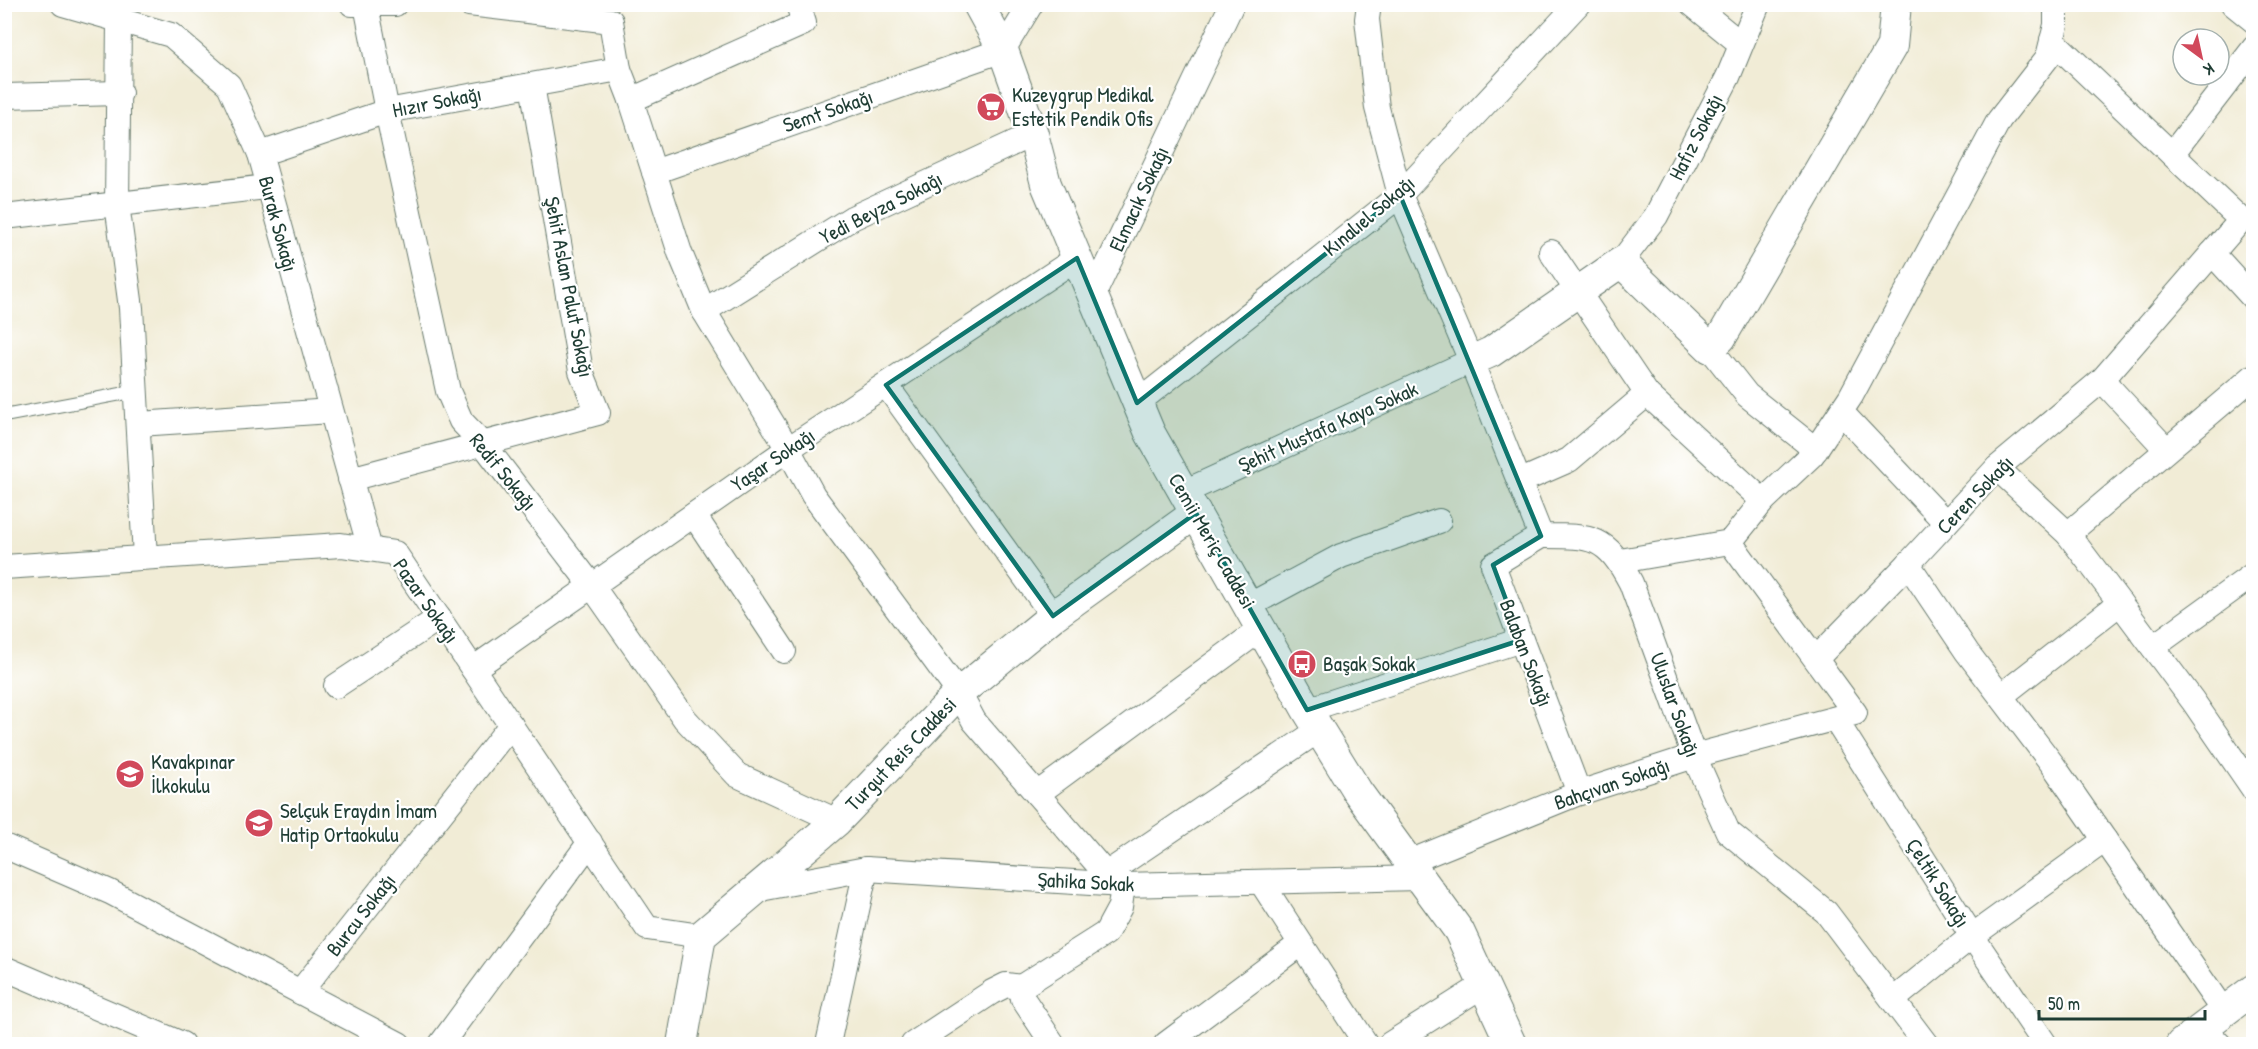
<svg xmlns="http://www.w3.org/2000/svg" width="2258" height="1049" font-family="'Patrick Hand',sans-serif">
<rect width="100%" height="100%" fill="#fff"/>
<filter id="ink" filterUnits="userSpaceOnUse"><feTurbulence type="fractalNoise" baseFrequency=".0167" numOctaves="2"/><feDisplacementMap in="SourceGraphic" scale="12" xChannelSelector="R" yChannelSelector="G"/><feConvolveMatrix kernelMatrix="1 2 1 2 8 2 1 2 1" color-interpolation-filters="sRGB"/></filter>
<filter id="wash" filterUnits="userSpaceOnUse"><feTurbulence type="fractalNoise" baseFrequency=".008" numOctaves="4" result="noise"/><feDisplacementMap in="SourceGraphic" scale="24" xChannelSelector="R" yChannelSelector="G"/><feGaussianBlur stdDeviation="1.35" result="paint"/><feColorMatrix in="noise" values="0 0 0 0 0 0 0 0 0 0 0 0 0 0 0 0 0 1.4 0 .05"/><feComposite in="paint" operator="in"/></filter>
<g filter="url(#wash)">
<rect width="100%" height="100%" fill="#f1ecd6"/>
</g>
<g filter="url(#ink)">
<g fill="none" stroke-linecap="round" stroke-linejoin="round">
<!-- service casing -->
<g stroke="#687a6d" stroke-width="14">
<polyline id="service" points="4,416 137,391"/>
</g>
<!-- minor casing -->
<g stroke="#687a6d" stroke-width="26">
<g id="minor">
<polyline points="63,4 171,35 229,85 260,154 370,549"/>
<polyline points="352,4 395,4"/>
<polyline points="469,4 611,21 619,69 631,100 680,253 704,311 788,449 813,495 959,693 974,721 1106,874 1123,885 1120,907 1106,933 1021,987 1023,999 1053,1044"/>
<path d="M 1369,4 L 1367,19 L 1377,108 L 1400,195 L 1471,361 L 1541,536 C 1592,536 1606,535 1631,583 L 1694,756 L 1728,832 L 1826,912 L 1926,1044"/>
<polyline points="1692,4 1741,44"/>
<polyline points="2233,4 2254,21"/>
<polyline points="366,5 387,111 448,391 461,421 484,445 592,586 685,719 737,775 837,821"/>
<polyline points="119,21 117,204 131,308 145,557"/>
<polyline points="2052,40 2241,220 2102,380 1997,468 1908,564 1967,652 2053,765 2224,1012"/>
<polyline points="4,96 120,93"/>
<polyline points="631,100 804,23 798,4"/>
<polyline points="260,154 387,111 619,69"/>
<polyline points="2172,154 2254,48"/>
<polyline points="654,172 1003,50 1031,4"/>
<polyline points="4,217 267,187"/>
<polyline points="1551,252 1647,394 1763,501 1812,455 1851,396 1999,120 2048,57 2056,25 2056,4"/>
<polyline points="2212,253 2254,299"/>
<polyline points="1621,262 1656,216 1728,77 1758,4"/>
<polyline points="1093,296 1232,4"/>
<polyline points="704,311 852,218 1033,134"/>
<polyline points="1710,348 1747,395 1816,450"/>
<polyline points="2102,380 2166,449"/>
<polyline points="886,385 1053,616"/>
<polyline points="1137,403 1400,195 1578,4"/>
<polyline points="1841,412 1946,523"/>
<polyline points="139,424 331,411"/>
<polyline points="1997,468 2068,534 2120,603 2001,696"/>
<polyline points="350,479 598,413 581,371 532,85"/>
<polyline points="1521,481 1569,460 1647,394"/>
<polyline points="1184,492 1471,361"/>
<polyline points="694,515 784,651"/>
<polyline points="2068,534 2254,376"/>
<polyline points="1541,536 1493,565 1579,793"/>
<polyline points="1620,561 1730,542"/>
<polyline points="4,567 341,545 395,553 647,928 701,936"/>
<polyline points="2120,603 2193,701 2254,790"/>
<polyline points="1248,606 1341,556 1439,521"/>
<polyline points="2153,647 2254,574"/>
<polyline points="1816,659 1908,564"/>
<polyline points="473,669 788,449 1077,258"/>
<polyline points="336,686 439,618"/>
<polyline points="1307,710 1521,640"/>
<polyline points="1835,719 1972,936 2045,1044"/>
<polyline points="1037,794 1261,629"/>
<polyline points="4,846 110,892 399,1044"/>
<polyline points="1409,862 1579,793 1694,756 1855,713 1730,542 1763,501"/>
<polyline points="1106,874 1319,730"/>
<polyline points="1261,882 1366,1044"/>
<polyline points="755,890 866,869 1123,885 1419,878"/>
<polyline points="4,968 182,1044"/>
<polyline points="300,992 511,725"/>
<polyline points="1893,1000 1972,936 2105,840"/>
<polyline points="2203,1028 2219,1044"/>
<polyline points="441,1044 590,842"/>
<polyline points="828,1044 866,869"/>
<polyline points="913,1044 992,992 1006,985 1021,987"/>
<polyline points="1166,1044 1300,944"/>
<polyline points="1390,1044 1482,986"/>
</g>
</g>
<!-- tertiary casing -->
<g stroke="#687a6d" stroke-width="32">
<g id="tertiary">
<polyline points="978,4 1003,50 1033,134 1046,184 1150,433 1307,710 1357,791 1459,931 1511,1044"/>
<polyline points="1471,361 1491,352 1621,262 1710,348 1721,338 1892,46 1896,4"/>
<polyline points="682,1044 701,936 837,821 959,693 1053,616 1196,513"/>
<polyline points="2181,1044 2254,989"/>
</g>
</g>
<!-- service -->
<use href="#service" stroke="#fff" stroke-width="12"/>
<!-- minor -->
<use href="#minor" stroke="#fff" stroke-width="24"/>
<!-- tertiary -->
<use href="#tertiary" stroke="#fff" stroke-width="30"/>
</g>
</g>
<!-- marked area -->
<path fill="#0f766e" fill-opacity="0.2" stroke="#0f766e" stroke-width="4.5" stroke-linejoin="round" d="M 1400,195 L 1541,536 L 1493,565 L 1521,640 L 1307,710 L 1196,513 L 1053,616 L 886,385 L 1077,258 L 1137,403 Z"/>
<!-- icons -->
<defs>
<g id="supermarket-disc" transform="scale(1.5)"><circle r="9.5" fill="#d1495b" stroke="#fff"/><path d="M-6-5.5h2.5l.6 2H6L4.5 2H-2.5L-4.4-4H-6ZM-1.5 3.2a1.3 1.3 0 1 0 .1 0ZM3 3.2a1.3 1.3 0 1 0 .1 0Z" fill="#fff"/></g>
<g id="bus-disc" transform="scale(1.5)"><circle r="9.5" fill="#d1495b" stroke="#fff"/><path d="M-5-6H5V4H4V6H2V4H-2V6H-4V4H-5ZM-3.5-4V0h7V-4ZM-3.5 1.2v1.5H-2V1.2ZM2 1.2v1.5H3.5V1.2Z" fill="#fff"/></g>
<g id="school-disc" transform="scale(1.5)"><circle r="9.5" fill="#d1495b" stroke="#fff"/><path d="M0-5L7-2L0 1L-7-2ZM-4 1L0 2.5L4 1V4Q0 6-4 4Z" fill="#fff"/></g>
</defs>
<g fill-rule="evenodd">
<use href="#supermarket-disc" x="991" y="107"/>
<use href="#bus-disc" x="1302" y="664"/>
<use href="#school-disc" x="130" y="774"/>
<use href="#school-disc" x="259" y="823"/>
</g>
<g text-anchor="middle" stroke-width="4.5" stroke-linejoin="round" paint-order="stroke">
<!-- poi labels -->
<g font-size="21" fill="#1f3d34" stroke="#fff" text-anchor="start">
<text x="1012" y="102">Kuzeygrup Medikal<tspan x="1012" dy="24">Estetik Pendik Ofis</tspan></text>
<text x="1323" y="671">Başak Sokak</text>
<text x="151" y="769">Kavakpınar<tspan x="151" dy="24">İlkokulu</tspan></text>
<text x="280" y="818">Selçuk Eraydın İmam<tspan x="280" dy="24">Hatip Ortaokulu</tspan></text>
</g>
<!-- street labels -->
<g font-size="21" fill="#1f3d34" stroke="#fff">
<text transform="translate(437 102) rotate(-11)" y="7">Hızır Sokağı</text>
<text transform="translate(828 111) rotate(-19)" y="7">Semt Sokağı</text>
<text transform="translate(1696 137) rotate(-63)" y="7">Hafız Sokağı</text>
<text transform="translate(1139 199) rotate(-65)" y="7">Elmacık Sokağı</text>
<text transform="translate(881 208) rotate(-27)" y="7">Yedi Beyza Sokağı</text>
<text transform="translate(1369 216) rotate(-40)" y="7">Kınalıel Sokağı</text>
<text transform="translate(278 224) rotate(75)" y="7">Burak Sokağı</text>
<text transform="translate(569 287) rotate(79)" y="7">Şehit Aslan Palut Sokağı</text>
<text transform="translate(1328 427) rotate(-24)" y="7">Şehit Mustafa Kaya Sokak</text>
<text transform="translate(773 460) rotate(-34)" y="7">Yaşar Sokağı</text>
<text transform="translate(503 472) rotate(51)" y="7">Redif Sokağı</text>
<text transform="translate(1975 495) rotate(-46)" y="7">Ceren Sokağı</text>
<text transform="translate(1212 541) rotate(60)" y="7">Cemii Meriç Caddesi</text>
<text transform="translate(426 601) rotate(55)" y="7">Pazar Sokağı</text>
<text transform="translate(1526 653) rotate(69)" y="7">Balaban Sokağı</text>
<text transform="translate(1675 705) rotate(70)" y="7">Uluslar Sokağı</text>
<text transform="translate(901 754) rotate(-46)" y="7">Turgut Reis Caddesi</text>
<text transform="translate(1612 784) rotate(-19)" y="7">Bahçıvan Sokağı</text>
<text transform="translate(1086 882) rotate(3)" y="7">Şahika Sokak</text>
<text transform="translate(1938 883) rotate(58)" y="7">Çeltik Sokağı</text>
<text transform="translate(361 915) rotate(-52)" y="7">Burcu Sokağı</text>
</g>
</g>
<!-- margin -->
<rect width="2258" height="1049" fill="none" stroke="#fff" stroke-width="24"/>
<!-- north arrow -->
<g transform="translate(2201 57) rotate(147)"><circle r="28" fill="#ffffff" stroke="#a5b1ae" stroke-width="1.5"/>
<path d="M0-4.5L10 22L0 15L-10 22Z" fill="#d1495b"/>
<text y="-9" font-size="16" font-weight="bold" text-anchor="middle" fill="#1f3d34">K</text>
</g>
<!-- scale -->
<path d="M2039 1010v9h166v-9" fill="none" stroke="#1f3d34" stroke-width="3"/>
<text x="2048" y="1010" font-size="18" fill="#1f3d34" stroke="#ffffff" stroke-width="4.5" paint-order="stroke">50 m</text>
</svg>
